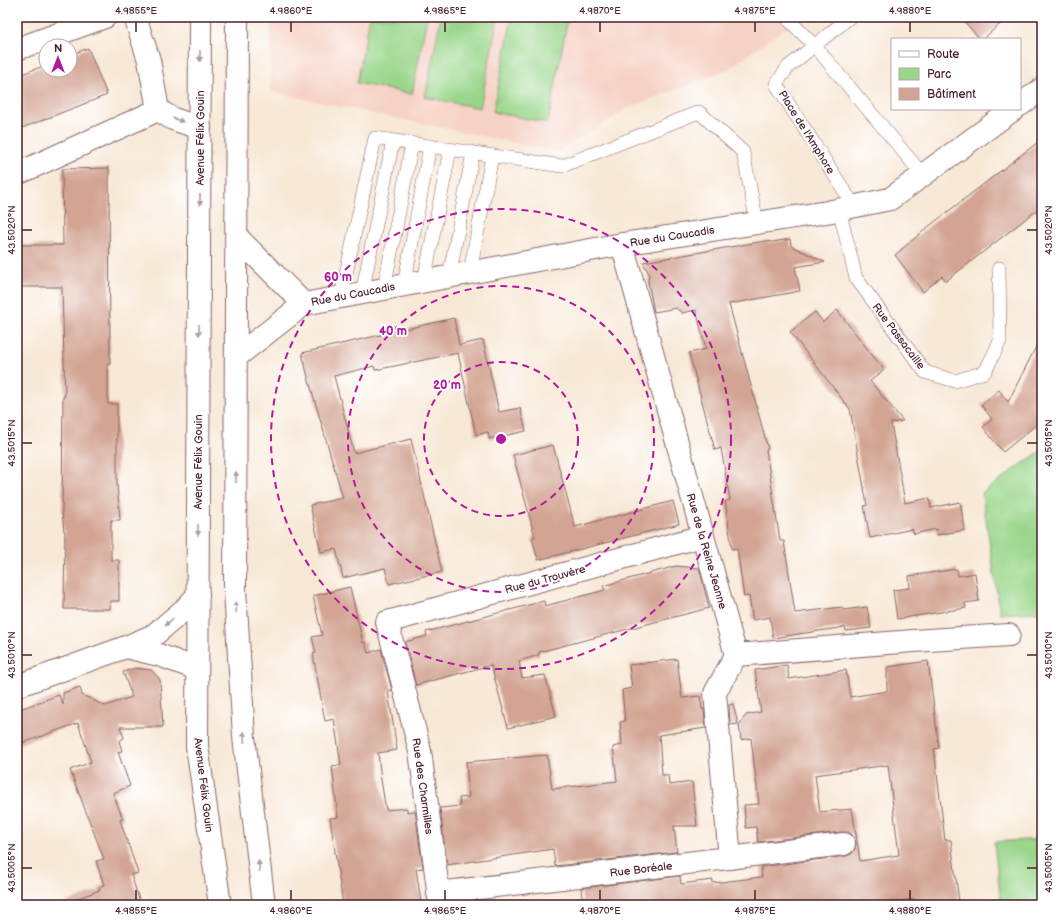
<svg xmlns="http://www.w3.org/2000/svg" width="1059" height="922" font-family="'Balsamiq Sans',sans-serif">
<rect width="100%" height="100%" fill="#fff"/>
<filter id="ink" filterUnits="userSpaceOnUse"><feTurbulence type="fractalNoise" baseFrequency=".025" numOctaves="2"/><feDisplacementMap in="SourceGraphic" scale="8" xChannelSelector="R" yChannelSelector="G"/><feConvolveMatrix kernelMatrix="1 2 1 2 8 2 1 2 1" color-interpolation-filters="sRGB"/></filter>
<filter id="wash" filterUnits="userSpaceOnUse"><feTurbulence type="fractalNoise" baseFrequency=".012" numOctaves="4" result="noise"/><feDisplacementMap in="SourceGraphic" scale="16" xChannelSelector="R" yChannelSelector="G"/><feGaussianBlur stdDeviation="0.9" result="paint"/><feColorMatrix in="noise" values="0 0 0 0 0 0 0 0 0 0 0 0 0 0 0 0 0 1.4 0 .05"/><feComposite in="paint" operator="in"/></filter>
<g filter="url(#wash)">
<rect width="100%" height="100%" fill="#f8e8d6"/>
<!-- built -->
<polygon fill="#f6d1c5" points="270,17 801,17 727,70 630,107 558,152 271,92"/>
<!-- green -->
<g fill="#99d68a" stroke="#727a5a">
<polygon points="370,17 427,17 412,94 357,83"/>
<polygon points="441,17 498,17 480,108 425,97"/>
<polygon points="512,17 568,17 548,123 493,112"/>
<polygon points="1042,450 1042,612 1000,614 982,493"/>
<polygon points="1042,839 1042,905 1001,905 994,842"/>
</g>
<g id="blocks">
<!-- building -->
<g fill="#d3a493" fill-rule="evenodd">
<polygon points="960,17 1008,17 983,39 980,39"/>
<polygon points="88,48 107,95 17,130 17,76 46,65 46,70 70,70 70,55"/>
<polygon points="1042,139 1042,206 946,281 942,276 923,292 895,255 928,227"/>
<polygon points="109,168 110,364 108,364 108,404 117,404 117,484 120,520 111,520 111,560 119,560 119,601 110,601 110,609 64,609 65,531 64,531 62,512 63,396 65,396 62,287 17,287 17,245 63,245 62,169"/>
<polygon points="790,239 791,246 825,262 795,267 800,291 729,304 768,449 766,450 780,541 784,541 795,613 842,607 843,610 867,607 871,628 846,631 845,627 773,638 770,617 753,620 749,596 744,597 737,548 732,549 725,501 730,500 721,448 715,450 689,353 706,349 696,310 682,313 676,308 654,312 648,281 649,274 643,262 765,241 772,242"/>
<polygon points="837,310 884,370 870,381 903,421 891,423 905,503 929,498 931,508 960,502 965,530 937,535 936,529 914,534 912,529 870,538 864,506 867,505 850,409 790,332 815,312 823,322"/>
<polygon points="454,318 459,345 483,340 499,412 520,408 526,431 489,439 488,432 476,435 458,353 375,370 374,366 334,376 354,453 411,439 442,572 389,584 385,568 343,578 336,549 321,552 310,505 343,498 309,381 302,353"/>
<polygon points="1042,335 1042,420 1003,452 983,427 992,419 981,405 999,390 1008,402"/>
<polygon points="553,445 575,527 673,501 679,524 538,560 532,538 535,537 513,455"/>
<polygon points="676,566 699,568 709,608 539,652 539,655 519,661 522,678 545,675 556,716 508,728 491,665 416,685 405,642 427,636 426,632 544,601 545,606 605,590 603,586"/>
<polygon points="957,569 958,576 975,573 979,601 965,603 966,608 897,619 893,590 910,588 909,576"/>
<polygon points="350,587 363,643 365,642 368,653 381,649 392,690 388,691 397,750 378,753 381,780 386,810 407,808 407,812 415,811 423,868 416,869 421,902 402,905 343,905 330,818 338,817 332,766 341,765 334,719 325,721 313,654 316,653 312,637 322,635 313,596"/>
<polygon points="677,659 682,698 700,696 702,709 704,709 706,728 659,735 662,775 668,775 669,785 692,782 697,826 674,826 677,852 555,866 553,849 447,865 440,808 460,806 459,798 469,797 466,762 547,755 552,789 617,781 613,747 622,745 620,722 625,721 622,690 632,688 629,665"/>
<path d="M 928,661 L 939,748 L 934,749 L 937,773 L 945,840 L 951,840 L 959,902 L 916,905 L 915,899 L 863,905 L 583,905 L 581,888 L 680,876 L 681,884 L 713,880 L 713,883 L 762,877 L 761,867 L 846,856 L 851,854 L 855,849 L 856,843 L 854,837 L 849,832 L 842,832 L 758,842 L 756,827 L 746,828 L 744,805 L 759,804 L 751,738 L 741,740 L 739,725 L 746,715 L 761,712 L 755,670 L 787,665 L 789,679 L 846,670 L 850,697 L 887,691 L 887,667 ZM 888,765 L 899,855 L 860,861 L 852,809 L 820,812 L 815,775 Z"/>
<polygon points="135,668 151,670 160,680 163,727 120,727 124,738 119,741 122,751 118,752 130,786 113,793 123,819 120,820 138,873 131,875 141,905 65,905 65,903 100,890 99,887 104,885 96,861 104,859 70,770 91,762 78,723 17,745 17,710 59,695 63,705 63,693 80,687 82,695 105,706 132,697 123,672"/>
<polygon points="733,704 738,724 730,725 729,705"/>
</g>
</g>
</g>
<g filter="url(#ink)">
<use href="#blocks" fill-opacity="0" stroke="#876567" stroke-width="1"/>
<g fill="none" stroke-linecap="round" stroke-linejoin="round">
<!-- lane casing -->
<g stroke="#876567" stroke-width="14">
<g id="lane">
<polyline points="786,17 814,45 923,175"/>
<polyline points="850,17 788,67 776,84 854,206"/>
<polyline points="839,209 856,278 925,372 955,381 985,372 1000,341 999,268"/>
<polyline points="470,272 492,156"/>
<polyline points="449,277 473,153"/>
<polyline points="424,281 450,150"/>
<polyline points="404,285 430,146"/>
<polyline points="384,289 412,144"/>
<polyline points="362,293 393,141"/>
<polyline points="341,297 375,138 562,166 699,112 743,152 757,223"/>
</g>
</g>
<!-- street casing -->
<g stroke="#876567" stroke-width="24">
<g id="street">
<polyline points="17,49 105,17"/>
<polyline points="1020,105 1042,89"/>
<polyline points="158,110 173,119 200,128"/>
<polyline points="17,174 158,110 149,60 135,17"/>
<polyline points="237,237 304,304"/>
<polyline points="622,244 736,655 715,693 730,858"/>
<polyline points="236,357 304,304 622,244 827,212 890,199 1014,109"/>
<polyline points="126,647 159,655 197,669"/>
<polyline points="736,655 913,641 1009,635"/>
<polyline points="17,686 126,647 154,635 185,609 198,595"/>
<polyline points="438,893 844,844"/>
<polyline points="440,905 420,751 387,622 703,536"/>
</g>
</g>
<!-- secondary casing -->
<g stroke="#876567" stroke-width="24">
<g id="secondary">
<polyline points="200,17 197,746 220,905"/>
<polyline points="237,17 235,590 244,737 264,905"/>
</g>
</g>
<!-- lane -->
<use href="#lane" stroke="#fff" stroke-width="13"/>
<!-- street -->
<use href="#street" stroke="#fff" stroke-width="22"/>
<!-- secondary -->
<use href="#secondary" stroke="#fff" stroke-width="22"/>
</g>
<!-- one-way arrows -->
<defs><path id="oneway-solid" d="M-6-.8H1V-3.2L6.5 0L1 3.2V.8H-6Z"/></defs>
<g fill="#ae9aa0">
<use href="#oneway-solid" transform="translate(200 56) rotate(90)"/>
<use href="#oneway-solid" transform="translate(178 120) rotate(20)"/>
<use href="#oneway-solid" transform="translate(200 200) rotate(90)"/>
<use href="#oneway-solid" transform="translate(199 330) rotate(90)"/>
<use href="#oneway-solid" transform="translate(236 477) rotate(-90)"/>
<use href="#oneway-solid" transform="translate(198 530) rotate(90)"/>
<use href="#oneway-solid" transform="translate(236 607) rotate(-93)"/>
<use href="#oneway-solid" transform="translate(169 622) rotate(140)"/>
<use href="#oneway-solid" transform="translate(244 737) rotate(-95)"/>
<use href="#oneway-solid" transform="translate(259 866) rotate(-97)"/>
</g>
</g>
<!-- ticks -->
<path fill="none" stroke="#4a1f2b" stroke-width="1.5" d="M 136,22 L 136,32M 291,22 L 291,32M 445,22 L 445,32M 600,22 L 600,32M 755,22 L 755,32M 910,22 L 910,32M 22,230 L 32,230M 1027,230 L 1037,230M 22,443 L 32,443M 1027,443 L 1037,443M 22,655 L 32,655M 1027,655 L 1037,655M 22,868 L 32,868M 1027,868 L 1037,868M 136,890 L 136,900M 291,890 L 291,900M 445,890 L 445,900M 600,890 L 600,900M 755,890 L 755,900M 910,890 L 910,900"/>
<!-- distance rings -->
<g fill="none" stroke="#b5179e" stroke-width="2" stroke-dasharray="7 5">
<circle cx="501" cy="439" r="77"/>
<circle cx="501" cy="439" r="153"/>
<circle cx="501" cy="439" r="230"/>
</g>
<g text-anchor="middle" stroke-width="4" stroke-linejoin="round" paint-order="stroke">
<!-- street labels -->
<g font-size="11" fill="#4a1f2b" stroke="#fff">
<text transform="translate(807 132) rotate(58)" y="4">Place de l'Amphore</text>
<text transform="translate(200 138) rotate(-90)" y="4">Avenue Félix Gouin</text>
<text transform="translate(672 236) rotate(-9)" y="4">Rue du Caucadis</text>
<text transform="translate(353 294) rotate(-11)" y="4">Rue du Caucadis</text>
<text transform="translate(899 336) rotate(53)" y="4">Rue Passacaille</text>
<text transform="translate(198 462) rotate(-90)" y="4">Avenue Félix Gouin</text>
<text transform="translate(707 551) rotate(74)" y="4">Rue de la Reine Jeanne</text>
<text transform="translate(545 579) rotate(-15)" y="4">Rue du Trouvère</text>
<text transform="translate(204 785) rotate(83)" y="4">Avenue Félix Gouin</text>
<text transform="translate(423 786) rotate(82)" y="4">Rue des Charmilles</text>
<text transform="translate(641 869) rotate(-7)" y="4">Rue Boréale</text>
</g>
</g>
<circle cx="501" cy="439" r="6" fill="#b5179e" stroke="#fff" stroke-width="2"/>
<g font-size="12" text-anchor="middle" font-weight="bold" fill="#b5179e" stroke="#fff" stroke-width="4" stroke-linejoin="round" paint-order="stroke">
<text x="338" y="281">60 m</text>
<text x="393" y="335">40 m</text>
<text x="447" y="389">20 m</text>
</g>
<!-- margin -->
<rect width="1059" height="922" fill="none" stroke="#fff" stroke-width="44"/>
<!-- legend -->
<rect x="891" y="38" width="130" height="72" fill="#ffffff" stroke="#b7a5aa"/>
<rect x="899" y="51" width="20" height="6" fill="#ffffff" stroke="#b7a5aa"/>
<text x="927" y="58" font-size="12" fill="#4a1f2b">Route</text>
<rect x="899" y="68" width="20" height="12" fill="#99d68a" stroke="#b7a5aa"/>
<text x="927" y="78" font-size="12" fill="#4a1f2b">Parc</text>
<rect x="899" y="88" width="20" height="12" fill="#d3a493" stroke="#b7a5aa"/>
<text x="927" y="98" font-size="12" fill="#4a1f2b">Bâtiment</text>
<!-- north arrow -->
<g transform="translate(58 58)"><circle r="19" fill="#ffffff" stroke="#b7a5aa"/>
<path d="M0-3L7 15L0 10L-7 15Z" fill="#b5179e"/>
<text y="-6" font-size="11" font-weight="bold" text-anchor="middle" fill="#4a1f2b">N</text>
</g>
<rect x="22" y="22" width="1015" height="878" fill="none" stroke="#4a1f2b" stroke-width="1.5"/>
<g font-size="10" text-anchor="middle" fill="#4a1f2b">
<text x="136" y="14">4.9855°E</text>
<text x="291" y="14">4.9860°E</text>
<text x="445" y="14">4.9865°E</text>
<text x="600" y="14">4.9870°E</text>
<text x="755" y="14">4.9875°E</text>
<text x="910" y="14">4.9880°E</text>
<text transform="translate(11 230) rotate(-90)" y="4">43.5020°N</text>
<text transform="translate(1048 230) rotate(-90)" y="4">43.5020°N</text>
<text transform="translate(11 443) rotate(-90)" y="4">43.5015°N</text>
<text transform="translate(1048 443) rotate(-90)" y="4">43.5015°N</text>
<text transform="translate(11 655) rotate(-90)" y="4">43.5010°N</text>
<text transform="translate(1048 655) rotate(-90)" y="4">43.5010°N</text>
<text transform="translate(11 868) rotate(-90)" y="4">43.5005°N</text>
<text transform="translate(1048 868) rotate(-90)" y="4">43.5005°N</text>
<text x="136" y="914">4.9855°E</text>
<text x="291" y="914">4.9860°E</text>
<text x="445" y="914">4.9865°E</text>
<text x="600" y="914">4.9870°E</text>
<text x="755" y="914">4.9875°E</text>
<text x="910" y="914">4.9880°E</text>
</g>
</svg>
